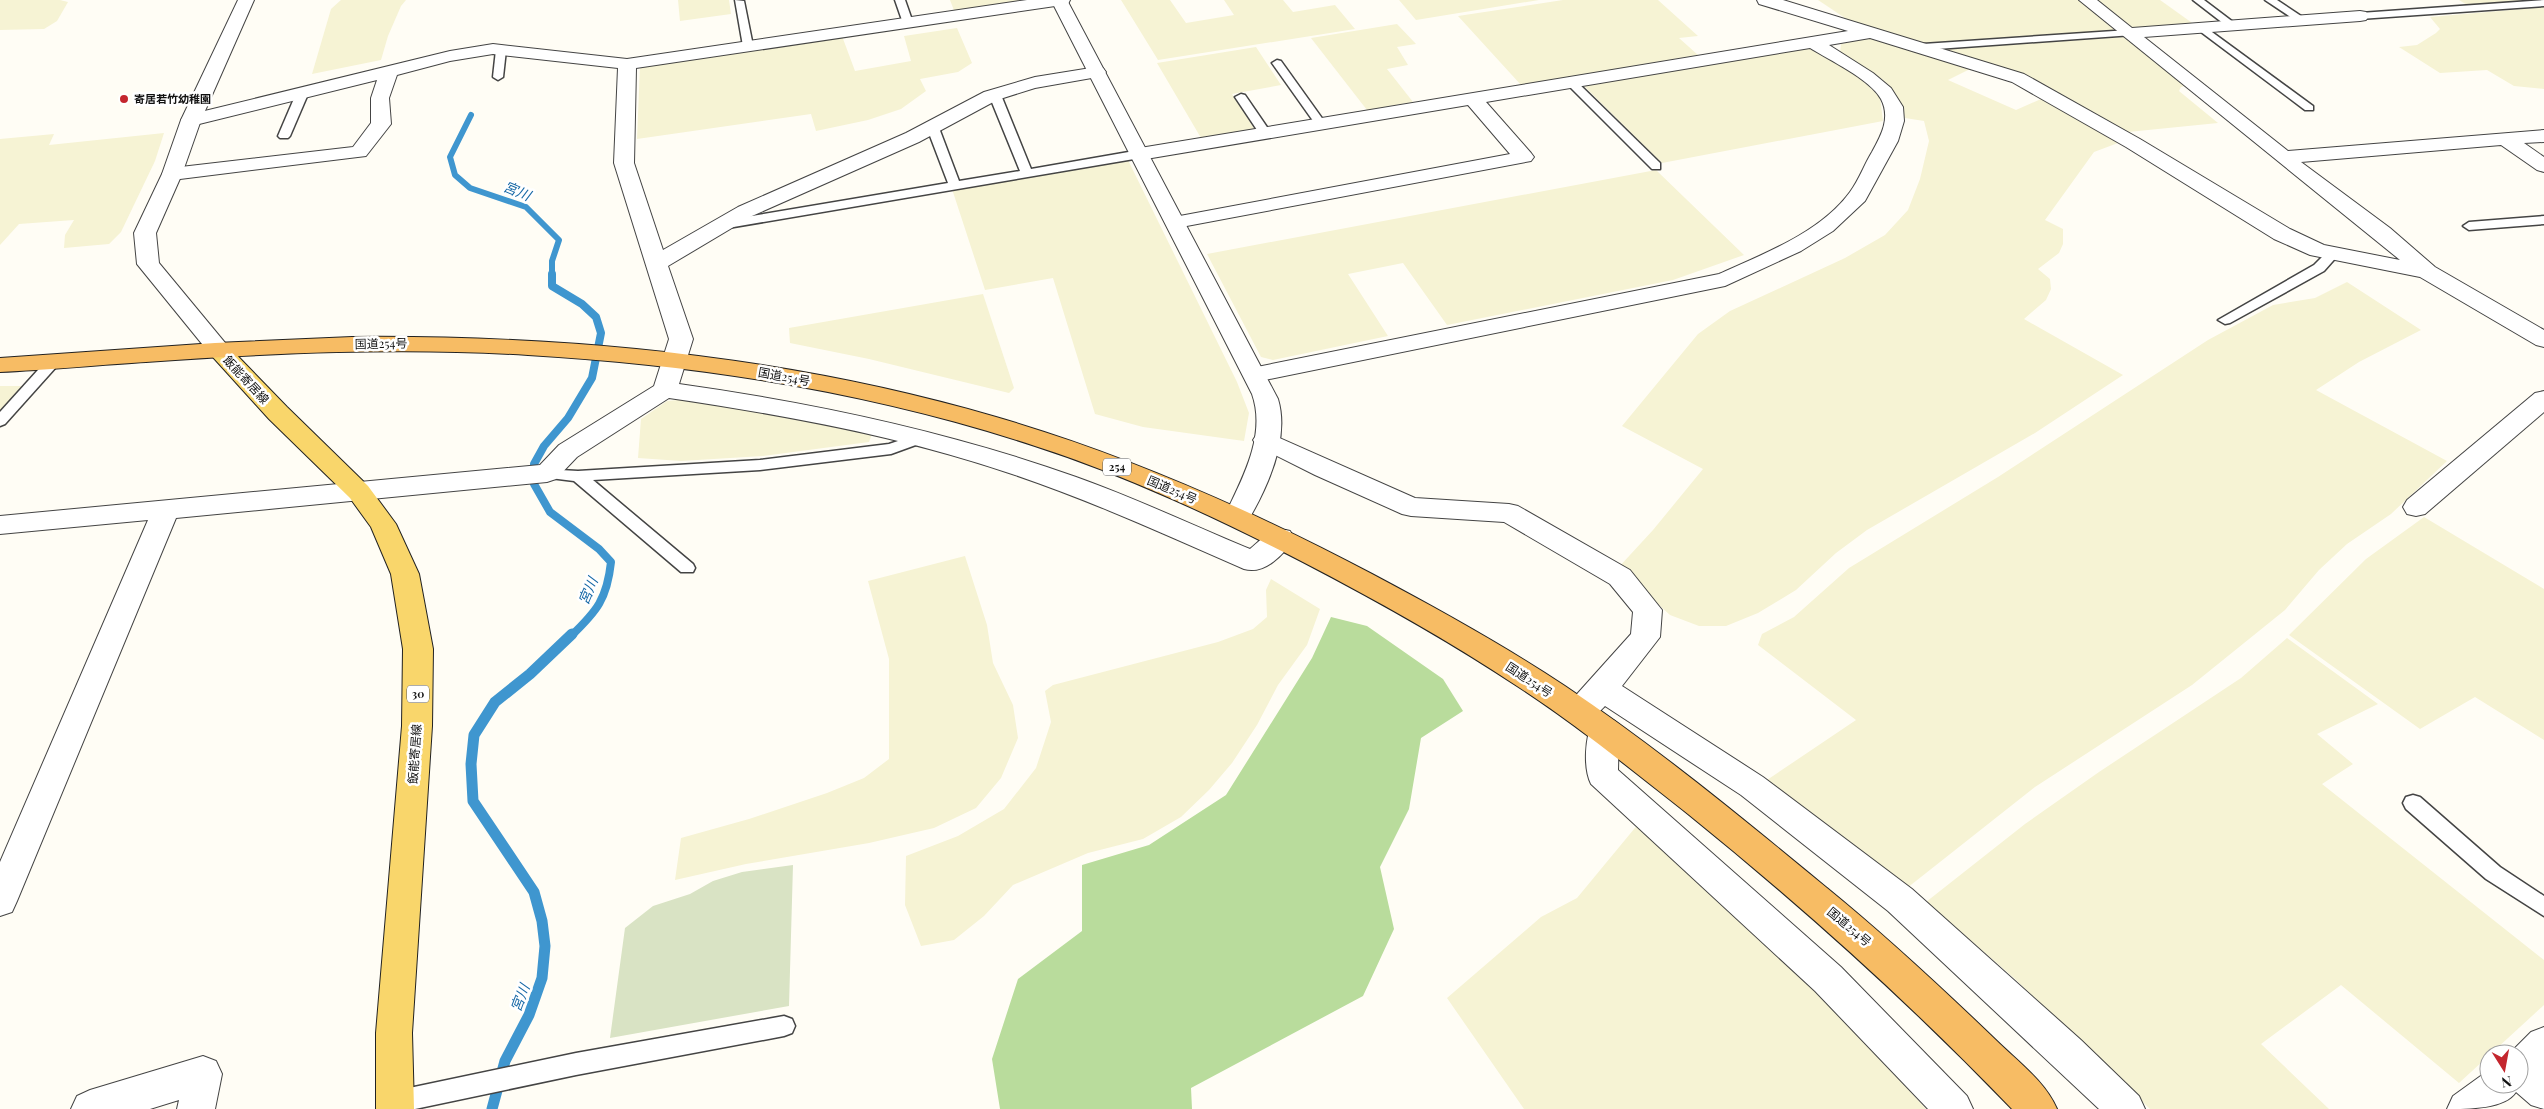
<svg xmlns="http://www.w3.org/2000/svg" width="2544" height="1109" font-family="'Playfair Display','Noto Sans JP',serif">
<rect width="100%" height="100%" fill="#fffdf5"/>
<!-- farmland -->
<g fill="#f6f3d4">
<polygon points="0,0 60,0 68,2 57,21 44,29 0,30"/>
<polygon points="341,0 406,0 401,6 388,36 381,60 312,74 331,9"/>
<polygon points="678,0 729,0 731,14 680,21"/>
<polygon points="950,0 1038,0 955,13"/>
<polygon points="1121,0 1170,0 1186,23 1234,15 1224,0 1283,0 1293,12 1335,5 1355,29 1158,60"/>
<polygon points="1399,0 1539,0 1416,20"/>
<polygon points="1563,0 1658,0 1698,36 1679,38 1698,55 1521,85 1458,16"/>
<polygon points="1818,0 2080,0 2118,31 1927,45 1848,20"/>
<polygon points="2093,0 2160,0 2195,25 2132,30"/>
<polygon points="2459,0 2544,0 2544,1 2469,6"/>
<polygon points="2544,7 2544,89 2514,86 2487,70 2440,73 2399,47 2417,45 2436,33 2440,29 2430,17"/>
<polygon points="1397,24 1416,44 1397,47 1408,65 1387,69 1413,102 1367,110 1311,38"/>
<polygon points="957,28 972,63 958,72 920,79 926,91 901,109 868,120 816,131 811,114 637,139 640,66 842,36 855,71 911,61 904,36"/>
<polygon points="2126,37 2188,85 2181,87 2179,91 2218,123 2128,132 2036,80 1993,64 1943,49"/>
<polygon points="1868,38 1970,69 1948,80 2016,110 2041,99 2118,143 2094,152 2045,220 2063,229 2063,244 2059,253 2038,269 2050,279 2051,289 2046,300 2024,319 2123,375 2035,433 1867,530 1836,553 1796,590 1758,613 1726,626 1699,626 1670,615 1618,568 1653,530 1703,469 1622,426 1698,334 1730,311 1845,258 1885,235 1908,210 1920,179 1929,141 1924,121 1905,118 1892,90 1882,79 1840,53 1841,44"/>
<polygon points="1256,47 1281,85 1232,94 1255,130 1201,138 1157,63"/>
<polygon points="1804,48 1817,50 1859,77 1880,97 1883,121 1662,163 1583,85"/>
<polygon points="164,133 155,161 121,232 109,244 64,248 65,235 74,220 19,224 0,245 0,139 54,134 49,145"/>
<polygon points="1128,160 1237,382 1249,413 1244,441 1143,427 1095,414 1053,278 985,290 952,189"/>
<polygon points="1656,170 1744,255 1673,280 1447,325 1403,263 1348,274 1388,336 1273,360 1261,357 1207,254"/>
<polygon points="2347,282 2421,330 2359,362 2316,390 2447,461 2391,514 2347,544 2319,570 2285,610 2192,685 2035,787 1902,892 1764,782 1856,720 1758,645 1762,634 1794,617 1849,568 1998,477 2208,340 2273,305 2315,298"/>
<polygon points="983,294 1014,388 1009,393 869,359 790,343 789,328"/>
<polygon points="0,386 22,386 0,411"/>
<polygon points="689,399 764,410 872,434 869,442 763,456 681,461 638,458 641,419 667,401"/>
<polygon points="2424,517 2544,589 2544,740 2475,697 2420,729 2289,635 2366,559"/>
<polygon points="965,556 987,625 993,663 1013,705 1018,738 1001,778 976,808 934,828 869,843 746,864 675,880 681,838 749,819 827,793 864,778 889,759 889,659 868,581"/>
<polygon points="1271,579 1320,609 1307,645 1278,685 1257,725 1232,763 1209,790 1181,817 1143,839 1088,853 1013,885 984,916 954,940 921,946 905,905 906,856 958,836 1004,809 1036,768 1051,722 1045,691 1053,685 1218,642 1253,629 1267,617 1266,590"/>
<polygon points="2287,638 2378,704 2317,734 2353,764 2322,784 2544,960 2544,1005 2459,1083 2341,985 2261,1044 2329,1109 2150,1109 2014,978 1926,902 2025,824 2099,772 2241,678"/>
<polygon points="1639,823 1831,1004 1926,1109 1524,1109 1447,998 1541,917 1577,898"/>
</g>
<!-- forest -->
<polygon fill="#b9dc9c" points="1331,617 1367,626 1443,679 1463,711 1421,738 1409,809 1380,867 1394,929 1363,996 1191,1088 1192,1109 1000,1109 992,1059 1018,979 1082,931 1082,865 1149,845 1226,795 1312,658"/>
<!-- cemetery -->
<polygon fill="#d9e3c4" points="793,865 789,1006 610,1038 625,928 653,906 690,894 713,881 742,872"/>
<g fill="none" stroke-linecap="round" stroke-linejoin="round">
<!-- stream-far2 -->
<polyline stroke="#3f96cf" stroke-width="6" points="471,115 450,157 455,175 470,188 526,207 559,240 552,261 552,275"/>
<!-- stream-far1 -->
<path stroke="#3f96cf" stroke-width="8" d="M 552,274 L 552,286 L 582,304 L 596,317 L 601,333 L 592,378 L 568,418 L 544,446 L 534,464 L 534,484 L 550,512 L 599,549 L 611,562 C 607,599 597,611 571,636"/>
<!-- stream -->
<polyline stroke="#3f96cf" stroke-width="11" points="492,1109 505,1061 529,1015 542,978 545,946 542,921 534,892 473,801 471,764 474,735 495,702 530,674 572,634"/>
<!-- service casing -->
<g stroke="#444" stroke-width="3">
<g id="service">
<polygon points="735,0 744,1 753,46 752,48 748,49 743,46"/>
<polygon points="895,0 905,0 913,23 912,25 903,23"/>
<polygon points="2193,0 2204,0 2237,25 2228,27"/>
<polygon points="2265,0 2277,0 2307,20 2298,22"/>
<polygon points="2544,0 2544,6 2360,19 2355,16 2360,13"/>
<polygon points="2201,24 2313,106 2313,110 2305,110 2197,29 2197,25"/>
<polygon points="2129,30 2134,33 2133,35 1923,50 1918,47 1923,44"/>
<polygon points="501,47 506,50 503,77 498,80 493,77 496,50"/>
<polygon points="1277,60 1281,61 1324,121 1324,125 1316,125 1272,63"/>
<polygon points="1570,78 1574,79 1660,163 1660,169 1652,169 1566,83 1566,79"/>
<polygon points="302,91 308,94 290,136 288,138 280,138 278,136 296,94"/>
<polygon points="995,92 1001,95 1031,169 1140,150 1146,154 1140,158 722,229 716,225 722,221 948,183 927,128 933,125 939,128 959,181 1020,171 989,95"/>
<polygon points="1241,94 1245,95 1271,133 1269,135 1261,135 1259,133 1235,97"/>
<polygon points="2544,216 2544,224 2469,230 2463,226 2469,222"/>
<polygon points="2334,249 2340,253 2324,271 2230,323 2225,324 2218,320 2314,265 2329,250"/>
<polygon points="52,359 59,363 57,366 5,424 0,426 0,412 47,360"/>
<polygon points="919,434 924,436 926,439 924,442 891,454 760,470 593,480 693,564 695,568 693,572 681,572 574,481 542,477 539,473 542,469 578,471 760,460 889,444"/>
<polygon points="2413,795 2420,797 2500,867 2544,896 2544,916 2486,879 2406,809 2403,803 2406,797"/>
<polygon points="784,1016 792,1019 795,1026 792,1033 784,1036 576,1075 415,1109 387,1109 384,1102 387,1094 395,1091 576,1053"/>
</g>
</g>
<!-- minor casing -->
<g stroke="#444" stroke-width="2">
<g id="minor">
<path d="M 1027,0 L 1070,0 L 1068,4 L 1062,5 L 636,68 L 634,163 L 663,250 L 738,207 L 906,133 L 984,92 L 1035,77 L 1097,67 L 1103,68 L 1106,72 L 1103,76 L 1035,88 L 997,100 L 919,142 L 752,216 L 668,266 L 693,339 L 679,384 C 814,403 947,431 1076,477 C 1135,498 1192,525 1250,549 C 1263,538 1272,526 1290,531 L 1294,538 C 1284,555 1264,575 1244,569 C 1166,535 1090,500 1009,473 C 899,436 784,415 669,398 L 577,457 L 556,479 L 547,482 L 176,518 L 17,901 L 12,912 L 0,916 L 0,862 L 148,520 L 0,534 L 0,516 L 540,465 L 559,445 L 654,386 L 669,339 L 614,163 L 618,68 L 493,54 L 450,61 L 397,75 L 389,98 L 391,124 L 366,156 L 172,180 L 165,178 L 162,174 L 165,170 L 172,168 L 353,147 L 371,123 L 371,98 L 377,80 L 191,126 L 184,124 L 181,120 L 184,116 L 450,51 L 493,44 L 627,59 Z"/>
<path d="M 1757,0 L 1783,0 L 2024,74 L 2140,139 L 2290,229 L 2324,245 L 2400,260 L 2079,0 L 2097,0 L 2132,28 L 2360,11 L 2366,12 L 2369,16 L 2366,20 L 2360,21 L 2144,37 L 2288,151 L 2544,130 L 2544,142 L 2524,143 L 2544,157 L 2544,172 L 2537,170 L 2501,145 L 2301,162 L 2390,228 L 2435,267 L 2544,330 L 2544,347 L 2536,345 L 2420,277 L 2310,255 L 2274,239 L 2126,147 L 2012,82 L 1870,38 L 1829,45 L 1873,73 L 1891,88 L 1903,107 L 1904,121 L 1898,141 L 1865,201 L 1833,231 L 1801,251 L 1725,286 L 1255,382 L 1247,379 L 1243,374 L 1247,369 L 1719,274 C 1763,254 1820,233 1850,192 C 1859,180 1864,165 1872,152 C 1881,136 1891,118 1881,99 C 1870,79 1829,60 1810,48 L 1486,102 L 1531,153 L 1534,157 L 1531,161 L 1176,228 L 1169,226 L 1165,222 L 1169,218 L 1510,154 L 1468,105 L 1140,160 L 1133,158 L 1130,154 L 1133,150 L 1140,148 L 1848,31 L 1759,4 Z"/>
<polygon points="2544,391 2544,412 2425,514 2416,516 2407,514 2403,507 2407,500 2535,393"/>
<path d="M 1266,432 L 1415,498 L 1509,504 L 1518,506 L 1630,570 L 1662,610 L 1660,637 L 1622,686 L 1763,777 L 1912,889 L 2081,1040 L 2139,1096 L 2145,1109 L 2099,1109 L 1888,911 L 1741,795 L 1605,706 C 1593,718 1586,726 1569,721 L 1565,712 L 1569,703 L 1631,634 L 1633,612 L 1610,584 L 1504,522 L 1411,516 L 1402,514 L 1315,475 L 1257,446 L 1253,440 L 1257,434 Z"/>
<path d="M 1604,718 L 1615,721 L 1619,730 L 1618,770 L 1841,967 L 1967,1096 L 1973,1109 L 1928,1109 L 1815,991 L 1591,784 C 1583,768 1585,737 1593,721 Z"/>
<path d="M 2544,1027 L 2544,1109 L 2531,1105 L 2516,1092 C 2505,1109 2469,1109 2447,1109 L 2453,1096 L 2489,1070 L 2489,1084 L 2519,1084 L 2519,1054 L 2509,1054 L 2531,1032 Z"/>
<polygon points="203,1056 216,1061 222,1074 215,1109 177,1109 179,1100 150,1109 71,1109 77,1096 90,1090"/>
</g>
</g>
<!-- tertiary casing -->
<g stroke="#444" stroke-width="2">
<g id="tertiary">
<polygon points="238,0 254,0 201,120 182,174 156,233 159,263 231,350 227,355 219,357 211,355 137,264 134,233 162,174 181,120"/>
<path d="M 1051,0 L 1067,0 L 1278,399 C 1290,439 1267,489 1246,524 L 1237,526 L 1228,524 L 1224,517 C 1241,481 1267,436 1252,394 Z"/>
</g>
</g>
<!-- primary casing -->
<g stroke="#222" stroke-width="2">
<polygon id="primary" points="219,343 227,345 287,407 368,486 396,524 419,574 433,649 432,726 412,1033 414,1109 376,1109 376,1033 402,726 403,649 391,574 371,527 350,498 269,419 211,355 207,350 211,345"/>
</g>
<!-- trunk casing -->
<g stroke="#222" stroke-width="2">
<path id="trunk" d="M 352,337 C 568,335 788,356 996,417 C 1127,455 1251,510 1372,574 C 1438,609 1503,645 1565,686 C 1656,747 1742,818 1827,888 C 1887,937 1944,990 2000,1044 C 2020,1063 2046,1083 2057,1109 L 2012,1109 C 1910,1003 1802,906 1688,814 C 1632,770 1577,725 1517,686 C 1448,640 1376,600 1303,562 C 1217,518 1128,476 1035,446 C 872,392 699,365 528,355 C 400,347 273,353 146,362 C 97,365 49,370 0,372 L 0,358 L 215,343 Z"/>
</g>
<!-- service -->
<use href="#service" fill="#fff" fill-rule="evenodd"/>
<!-- minor -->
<use href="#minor" fill="#fff" fill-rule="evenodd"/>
<!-- tertiary -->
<use href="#tertiary" fill="#fff" fill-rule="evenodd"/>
<!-- primary -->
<use href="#primary" fill="#f9d66b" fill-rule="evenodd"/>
<!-- trunk -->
<use href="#trunk" fill="#f7bc64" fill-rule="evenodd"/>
</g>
<!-- markers -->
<circle fill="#c4262e" stroke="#fff" stroke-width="2" cx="124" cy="99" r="5"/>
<g text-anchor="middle" stroke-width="5" stroke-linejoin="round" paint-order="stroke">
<!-- far-poi labels -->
<g font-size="11" font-weight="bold" fill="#111" stroke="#fff" text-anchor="start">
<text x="134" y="103">寄居若竹幼稚園</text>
</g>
<!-- shield labels -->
<g fill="#fff" stroke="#585858" stroke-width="1">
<rect x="1103" y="458.5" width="28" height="17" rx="4"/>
<rect x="407" y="685.5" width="22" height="17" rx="4"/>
</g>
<g font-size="11" font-weight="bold" fill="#111">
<text x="1117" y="471">254</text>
<text x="418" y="698">30</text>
</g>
<!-- street labels -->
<g font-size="12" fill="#111" stroke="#fff">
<text transform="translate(381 344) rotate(-1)" y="4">国道254号</text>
<text transform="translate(784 377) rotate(10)" y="4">国道254号</text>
<text transform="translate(246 380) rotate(47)" y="4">飯能寄居線</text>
<text transform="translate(1172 490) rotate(23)" y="4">国道254号</text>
<text transform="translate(1529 680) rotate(33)" y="4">国道254号</text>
<text transform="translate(415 754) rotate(-86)" y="4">飯能寄居線</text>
<text transform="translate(1849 927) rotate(40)" y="4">国道254号</text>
</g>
<!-- water labels -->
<g font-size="14" font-style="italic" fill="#1768a6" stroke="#fff">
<text transform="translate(517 191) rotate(23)" y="5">宮川</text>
<text transform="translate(588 591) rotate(-67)" y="5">宮川</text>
<text transform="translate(520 998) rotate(-69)" y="5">宮川</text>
</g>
</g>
<!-- north arrow -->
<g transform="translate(2504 1069) rotate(169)"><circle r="24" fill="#ffffff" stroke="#a0a0a0"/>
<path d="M0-4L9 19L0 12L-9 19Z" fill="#c4262e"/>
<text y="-8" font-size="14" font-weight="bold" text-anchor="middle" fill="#111111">N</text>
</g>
</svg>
